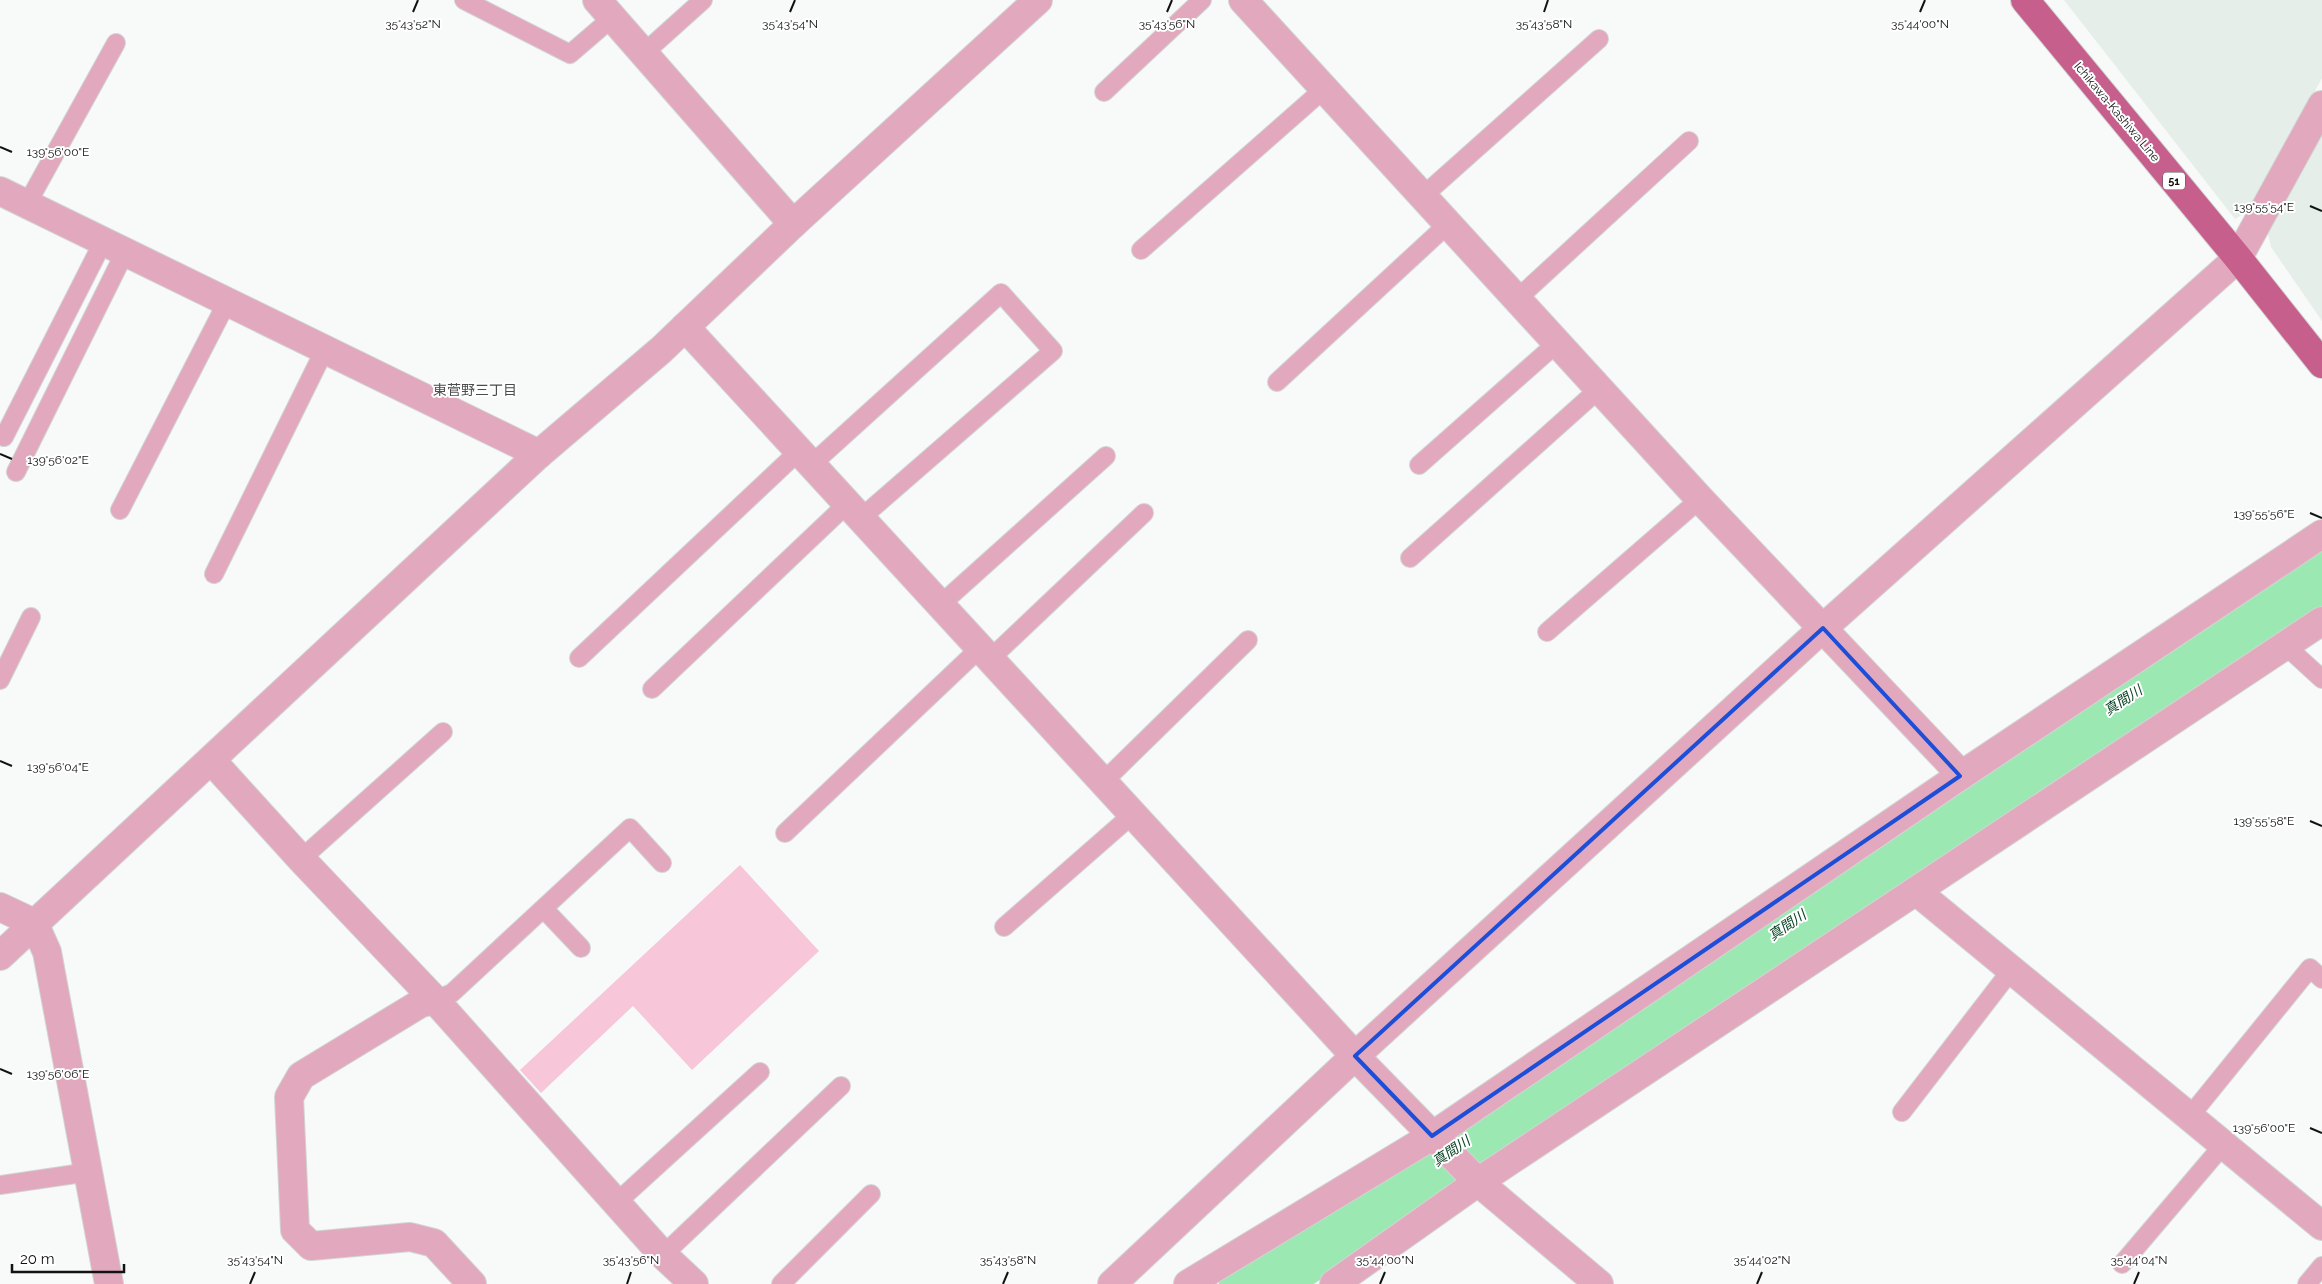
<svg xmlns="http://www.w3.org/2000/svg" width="2322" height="1284" font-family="Raleway,'Noto Sans JP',sans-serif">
<rect width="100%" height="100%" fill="#f7faf8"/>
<!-- built -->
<g fill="#e5eee8">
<polygon points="2064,0 2322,0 2322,78 2252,209 2235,219"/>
<polygon points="2322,129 2322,321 2271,247 2267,228"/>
</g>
<!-- green -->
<polygon fill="#f7c7d9" points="740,865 819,951 692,1070 633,1006 541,1093 520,1070"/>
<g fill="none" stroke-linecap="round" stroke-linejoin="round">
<!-- river -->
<polyline stroke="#9ce8b3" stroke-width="68" points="1253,1284 1956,810 2322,569"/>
<!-- service casing -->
<g stroke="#d2d5d3" stroke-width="20">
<g id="service">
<polyline points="464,0 570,54 613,17"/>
<polyline points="644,53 703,0"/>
<polyline points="1104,92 1202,0"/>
<polyline points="1423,196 1599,39"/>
<polyline points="27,204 116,43"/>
<polyline points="1141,250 1324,89"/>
<polyline points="1517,299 1689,141"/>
<polyline points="1277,382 1448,224"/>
<polyline points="4,437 103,242"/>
<polyline points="811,465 1001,293 1053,351 861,518"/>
<polyline points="1419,465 1557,343"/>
<polyline points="16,472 125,252"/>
<polyline points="120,510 227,302"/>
<polyline points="1410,558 1599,389"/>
<polyline points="214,574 325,349"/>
<polyline points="940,605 1106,456"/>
<polyline points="1547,632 1700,499"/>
<polyline points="2285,645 2322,679"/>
<polyline points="579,658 799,451"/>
<polyline points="990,659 1144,513"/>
<polyline points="0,680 31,617"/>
<polyline points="652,689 847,504"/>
<polyline points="1103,782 1248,640"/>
<polyline points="785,833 980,648"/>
<polyline points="301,859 443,732"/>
<polyline points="544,909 581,948"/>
<polyline points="1004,927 1133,814"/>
<polyline points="435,1000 452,993 630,828 662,863"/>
<polyline points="1902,1112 2012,969"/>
<polyline points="2190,1116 2310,968 2322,979"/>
<polyline points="0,1185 89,1172"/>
<polyline points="616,1203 760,1072"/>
<polyline points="663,1255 841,1086"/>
<polyline points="2122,1264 2224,1144"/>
<polyline points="781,1284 871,1194"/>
<polyline points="2307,1284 2322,1266"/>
</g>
</g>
<!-- minor casing -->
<g stroke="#d2d5d3" stroke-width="30">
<g id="minor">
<polyline points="597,0 793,224"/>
<polyline points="1243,0 1700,499 1952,765 1960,776"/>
<polyline points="0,191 539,454"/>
<polyline points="685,327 1355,1056 1478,1182 1599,1284"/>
<polyline points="212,761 301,859 435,1000 663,1255 694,1284"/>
<polyline points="1916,891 2322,1226"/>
<polyline points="0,907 34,923 47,952 109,1284"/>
<polyline points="0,956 539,454 661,350 793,224 1038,0"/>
<polyline points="435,1000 421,1003 301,1076 289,1097 295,1230 311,1246 410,1237 434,1243 472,1284"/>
<polyline points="1112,1284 1355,1056 1823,628 2238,258 2322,105"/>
<polyline points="1188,1284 1432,1136 1960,776 2322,534"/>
<polyline points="1334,1284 1478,1182 2322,621"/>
</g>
</g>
<!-- primary casing -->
<g stroke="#d2d5d3" stroke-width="30">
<polyline id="primary" points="2025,0 2238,258 2322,364"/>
</g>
<!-- service -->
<use href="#service" stroke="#e2a8be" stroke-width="18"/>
<!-- minor -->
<use href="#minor" stroke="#e2a8be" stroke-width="28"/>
<!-- primary -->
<use href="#primary" stroke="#c65f8c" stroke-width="28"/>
</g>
<!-- marked area -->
<path fill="none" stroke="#1d4ed8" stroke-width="4" stroke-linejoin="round" d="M 1823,628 L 1960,776 L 1432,1136 L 1355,1056 Z"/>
<!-- ticks -->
<path fill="none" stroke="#111211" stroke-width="2" d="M 413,12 L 418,0M 790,12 L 795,0M 1167,12 L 1172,0M 1544,12 L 1548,0M 1920,12 L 1925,0M 0,147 L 12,152M 2310,206 L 2322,211M 0,454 L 12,459M 2310,513 L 2322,518M 0,761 L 12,766M 2310,821 L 2322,826M 0,1069 L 12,1074M 2310,1128 L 2322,1133M 250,1284 L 255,1272M 627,1284 L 631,1272M 1003,1284 L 1008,1272M 1380,1284 L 1385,1272M 1757,1284 L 1762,1272M 2134,1284 L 2139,1272"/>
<g text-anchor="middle" stroke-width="4" stroke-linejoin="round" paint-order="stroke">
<!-- shield labels -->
<rect fill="#fff" stroke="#585958" stroke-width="1" x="2163" y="172.5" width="22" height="17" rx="4"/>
<g font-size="11" font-weight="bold" fill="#111211">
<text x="2174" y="185">51</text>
</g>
<!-- street labels -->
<g font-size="12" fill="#111211" stroke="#fff">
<text transform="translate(2117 112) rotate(50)" y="4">Ichikawa-Kashiwa Line</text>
</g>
<!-- neighbourhood labels -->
<g font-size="14" fill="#4a4d4b" stroke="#fff">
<text x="475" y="395">東菅野三丁目</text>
</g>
<!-- water labels -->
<g font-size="14" font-style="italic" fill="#064322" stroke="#fff">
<text transform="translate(2123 700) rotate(-33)" y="5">真間川</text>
<text transform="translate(1787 925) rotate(-34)" y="5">真間川</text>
<text transform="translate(1451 1151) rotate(-34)" y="5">真間川</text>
</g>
</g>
<g font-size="12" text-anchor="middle" fill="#111211" stroke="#fff" stroke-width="4" stroke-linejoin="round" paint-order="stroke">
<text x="413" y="28">35°43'52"N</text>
<text x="790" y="28">35°43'54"N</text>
<text x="1167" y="28">35°43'56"N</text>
<text x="1544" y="28">35°43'58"N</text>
<text x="1920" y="28">35°44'00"N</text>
<text x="58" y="156">139°56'00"E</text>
<text x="2264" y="211">139°55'54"E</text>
<text x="58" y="464">139°56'02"E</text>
<text x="2264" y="518">139°55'56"E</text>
<text x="58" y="771">139°56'04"E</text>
<text x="2264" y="825">139°55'58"E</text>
<text x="58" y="1078">139°56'06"E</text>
<text x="2264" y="1132">139°56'00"E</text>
<text x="255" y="1264">35°43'54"N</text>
<text x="631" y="1264">35°43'56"N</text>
<text x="1008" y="1264">35°43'58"N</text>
<text x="1385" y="1264">35°44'00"N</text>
<text x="1762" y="1264">35°44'02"N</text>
<text x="2139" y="1264">35°44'04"N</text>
</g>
<!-- scale -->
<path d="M12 1264v8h112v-8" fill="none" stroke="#111211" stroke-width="2.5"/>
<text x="20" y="1264" font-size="15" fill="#111211" stroke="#ffffff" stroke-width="4" paint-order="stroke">20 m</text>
</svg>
